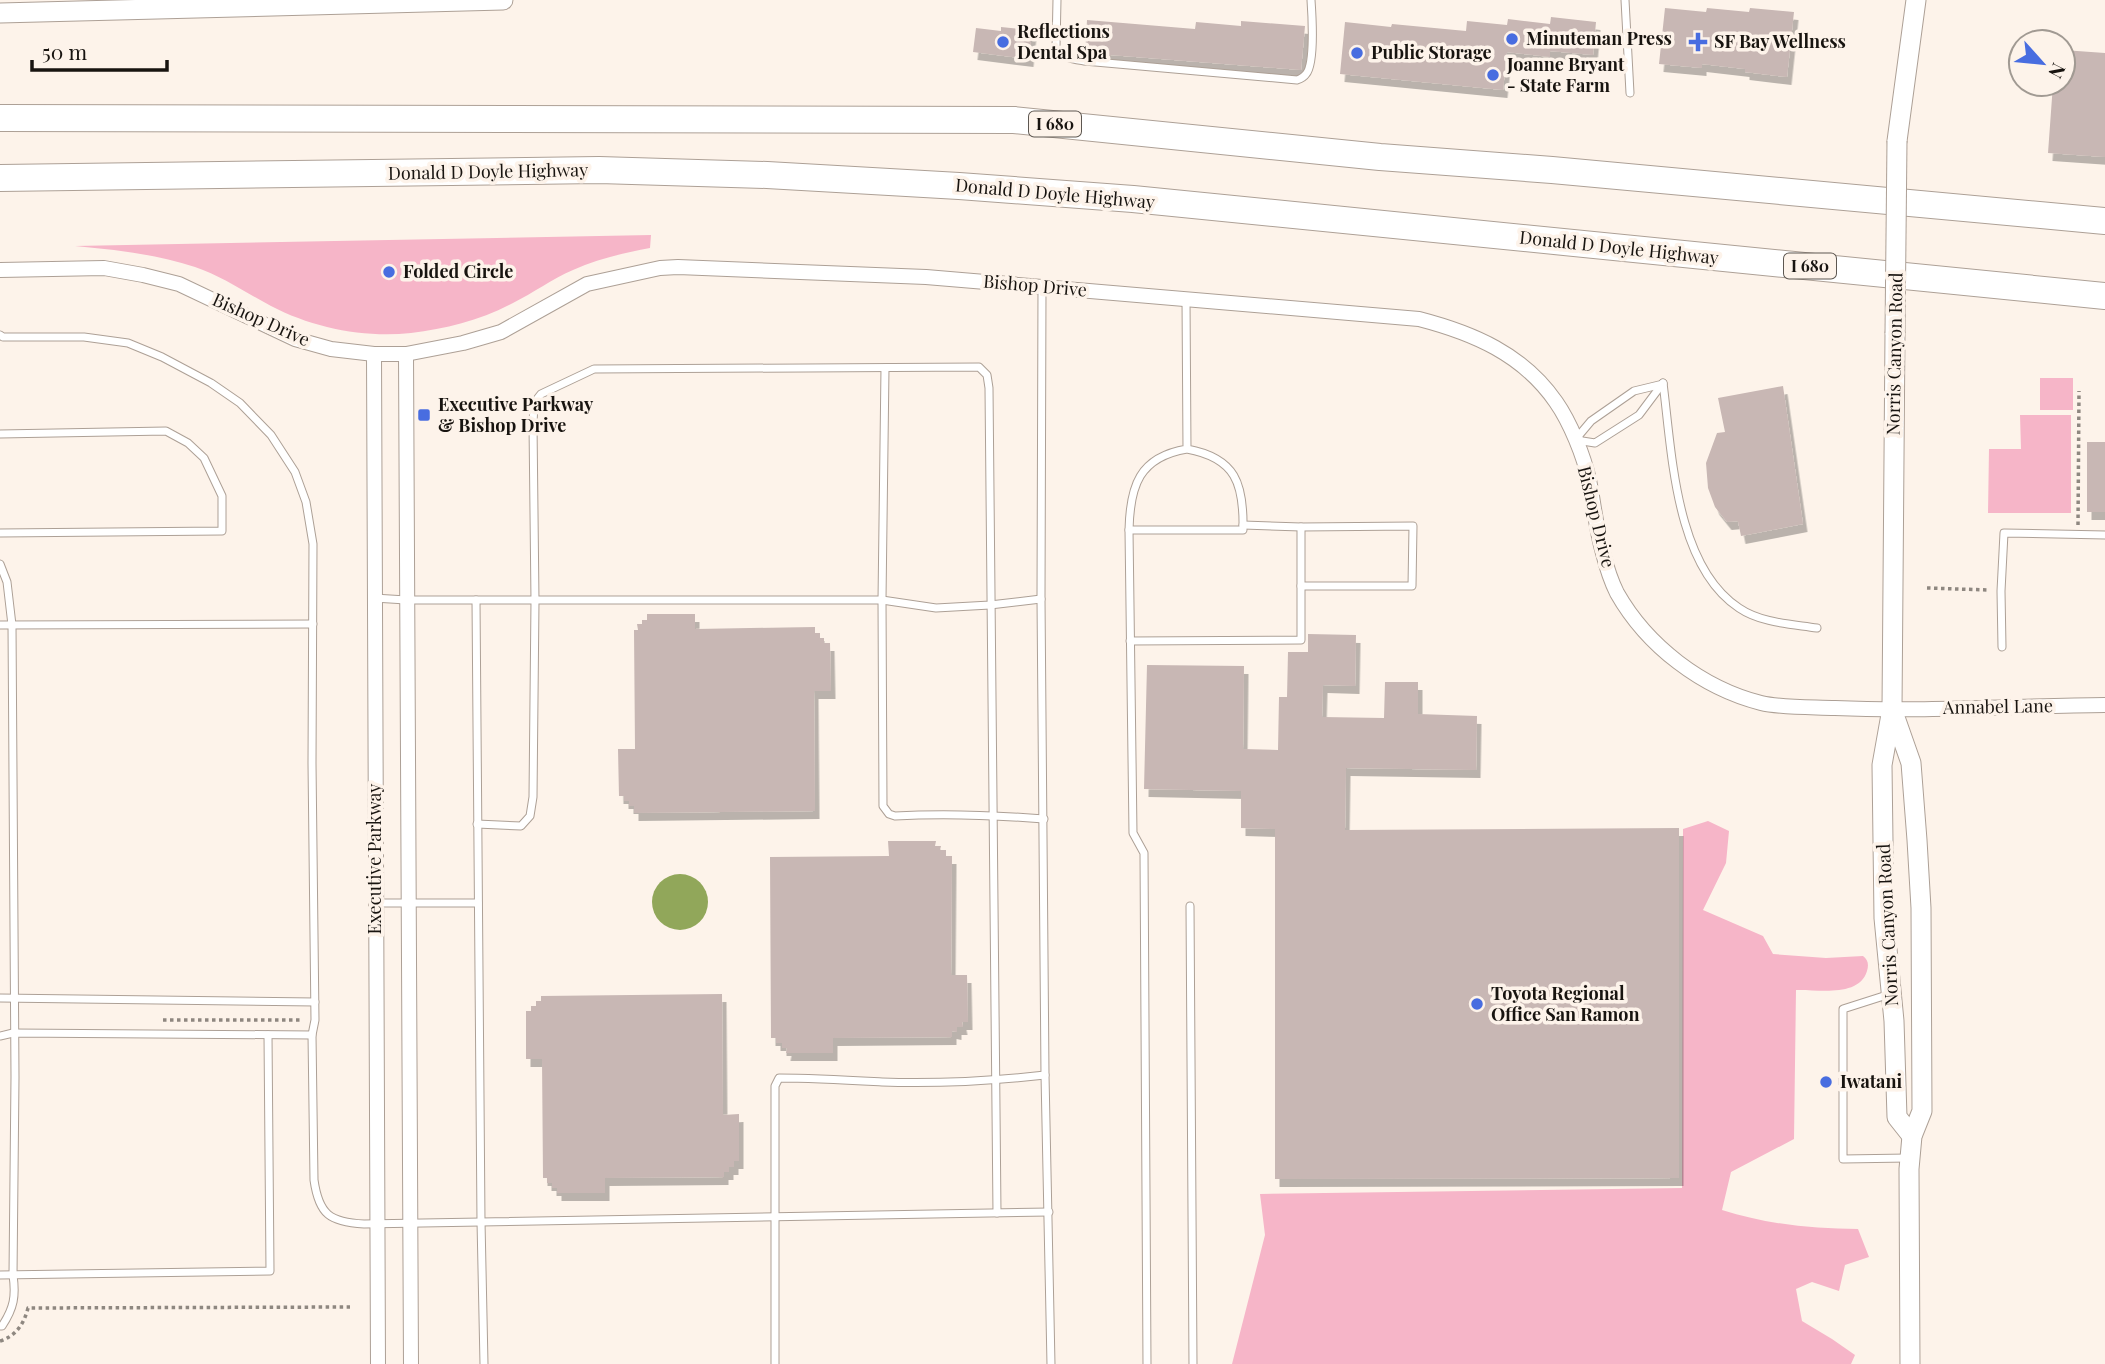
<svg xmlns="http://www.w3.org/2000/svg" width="2105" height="1364" font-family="'Playfair Display',serif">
<defs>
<filter id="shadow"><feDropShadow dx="4.5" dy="8" stdDeviation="0" flood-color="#0004"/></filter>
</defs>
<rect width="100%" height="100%" fill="#fdf3ea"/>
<!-- green -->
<g fill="#f6b5c8">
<path d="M 651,235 L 650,248 C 623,253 598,259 573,270 C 552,279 533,293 513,303 C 481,320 446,329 411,333 C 364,338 313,328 271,306 C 246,293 222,276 195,267 C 156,254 116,250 75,246 Z"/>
<rect x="2040" y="378" width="33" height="32"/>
<polygon points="2020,415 2071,415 2071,513 1988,513 1989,449 2021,449"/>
<path d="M 1708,821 L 1729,831 L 1726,863 L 1703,910 L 1763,936 L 1773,954 L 1826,958 L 1863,956 C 1868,960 1869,964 1867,971 C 1859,998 1817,989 1796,990 L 1794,1139 L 1731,1172 L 1722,1210 C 1766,1224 1812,1229 1858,1229 L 1869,1257 L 1845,1265 L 1839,1291 L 1812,1282 L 1796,1289 L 1802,1321 L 1832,1339 L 1855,1355 L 1851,1364 L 1232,1364 L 1265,1235 L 1260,1194 L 1682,1188 L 1683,829 Z"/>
</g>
<!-- water -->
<circle fill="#91a75a" cx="680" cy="902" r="28"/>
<!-- building -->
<g fill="#c8b7b4" filter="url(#shadow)">
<polygon points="1665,8 1706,12 1707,8 1749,12 1750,8 1794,12 1787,77 1745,72 1745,69 1702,64 1702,68 1659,64"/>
<polygon points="1551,17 1596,22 1593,55 1550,51 1550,57 1507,52 1503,90 1340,74 1345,22 1391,27 1392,24 1466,31 1467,21 1507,25 1508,19 1550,24"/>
<polygon points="1087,20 1195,29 1196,22 1241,26 1241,21 1305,26 1301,70 1085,53"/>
<polygon points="1001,27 1032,30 1029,59 973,52 976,28 1001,31"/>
<polygon points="2063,50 2105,53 2105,157 2048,153 2053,84 2063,84"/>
<polygon points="1783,386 1803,524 1741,536 1738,521 1727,522 1715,507 1708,488 1706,463 1717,433 1725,432 1718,398"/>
<rect x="2087" y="442" width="18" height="70"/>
<polygon points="647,614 695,614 695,629 815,627 815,633 820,633 820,638 824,638 824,643 830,643 831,691 814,691 815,811 634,813 634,806 629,806 629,801 624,801 624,796 619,796 618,749 635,749 634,630 638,630 637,624 642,624 642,620 647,620"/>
<polygon points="1308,634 1356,635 1355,686 1323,685 1322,717 1384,718 1385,682 1418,682 1418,714 1477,716 1476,770 1346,768 1345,830 1679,828 1679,1178 1275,1179 1275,829 1241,828 1241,791 1144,789 1147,665 1244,666 1243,749 1278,750 1279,697 1287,697 1288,652 1308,652"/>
<polygon points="888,841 936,841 935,846 941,846 940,850 946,850 946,856 952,856 951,975 967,975 968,1022 962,1022 963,1027 957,1027 957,1032 952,1031 952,1037 833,1038 833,1053 786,1053 787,1048 782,1048 782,1043 776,1043 776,1038 771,1038 770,857 889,856"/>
<polygon points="722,994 723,1115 739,1114 739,1161 734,1161 734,1167 729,1167 729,1172 724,1172 724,1177 605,1178 605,1193 557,1193 557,1188 552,1188 552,1183 547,1183 547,1178 543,1178 542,1059 526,1059 526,1011 531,1011 531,1006 536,1006 536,1001 541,1001 541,996"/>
</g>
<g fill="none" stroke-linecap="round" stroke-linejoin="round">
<!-- service casing -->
<g stroke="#ada096" stroke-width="9">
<g id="service">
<path d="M 1057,0 L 1056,47 C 1062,58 1072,59 1084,61 L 1297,80 C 1300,79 1304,77 1306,74 C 1315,64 1312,14 1311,0"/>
<polyline points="1625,0 1630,93"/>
<polyline points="1042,287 1041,599 1045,1075 1051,1364"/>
<path d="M 1186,299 L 1187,449 C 1236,458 1244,484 1243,530 L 1129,530 C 1130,486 1139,457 1187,449"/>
<path d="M 0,335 L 3,337 L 84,337 L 128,343 L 162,357 L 211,383 L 240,403 L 271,435 L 295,472 L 306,502 L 313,544 L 312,763 L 315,1020 L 312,1035 L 314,1180 C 319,1215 330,1222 364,1224 L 1049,1212"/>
<path d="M 885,368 L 882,600 L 883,806 L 889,814 L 895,816 C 945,813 994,815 1044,819"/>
<path d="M 1663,383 C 1672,452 1675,566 1739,608 C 1761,623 1791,624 1817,628"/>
<polyline points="0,434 166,431 188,443 204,458 222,496 222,531 0,533"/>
<polyline points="1575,440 1591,421 1634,391 1663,384"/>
<polyline points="1576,440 1595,443 1639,415 1663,383"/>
<polyline points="1243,525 1301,527 1413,526 1412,586 1301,586"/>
<polyline points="1129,530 1133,833 1144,853 1147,1364"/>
<path d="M 0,564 L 7,582 L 12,625 L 15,1077 L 13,1275 C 16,1296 14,1308 2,1326 L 0,1326"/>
<polyline points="374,598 406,600 882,600 936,608 990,605 1041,599"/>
<polyline points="476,600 481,1221 484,1364"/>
<polyline points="0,625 313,624"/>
<polyline points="1130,641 1301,640 1301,527"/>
<polyline points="2002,647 2001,591 2004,533 2105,535"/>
<polyline points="477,824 521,826 530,816 533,797 535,601 533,424 534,403 541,394 594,369 979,367 987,375 989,388 997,1213"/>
<polyline points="376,903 478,903"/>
<polyline points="1190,906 1193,1364"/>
<polyline points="1890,994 1843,1009 1843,1159 1908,1158"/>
<polyline points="0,998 315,1002"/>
<polyline points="0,1036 13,1033 312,1035"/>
<polyline points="0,1275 270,1271 268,1035"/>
<path d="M 775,1364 L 775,1086 L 779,1078 C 813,1078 847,1080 882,1082 C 937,1084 991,1081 1045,1075"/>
</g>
</g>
<!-- minor casing -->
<g stroke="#ada096" stroke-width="16">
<g id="minor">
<path d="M 0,270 L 104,268 L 143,275 L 179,284 L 295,339 L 331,349 L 374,354 L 406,354 L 463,343 L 501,332 L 587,284 L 660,268 L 678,267 L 926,277 L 1419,319 C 1473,333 1523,354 1556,402 C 1570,422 1584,456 1589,480 C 1594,504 1596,529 1603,553 C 1606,565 1611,581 1617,593 C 1647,646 1702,688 1761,703 C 1782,708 1812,707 1835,708 C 1924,712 2015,706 2105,705"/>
<polyline points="374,354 378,1364"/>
<polyline points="406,354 411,1364"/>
</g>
</g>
<!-- secondary casing -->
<g stroke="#ada096" stroke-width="21">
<g id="secondary">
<polyline points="0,13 503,0"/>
<polyline points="1897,141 1916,0"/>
<polyline points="1895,333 1892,709 1882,765 1884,918 1894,1021 1897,1117 1912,1136"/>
<polyline points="1892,709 1911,763 1917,840 1921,908 1922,1111 1912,1136 1909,1169 1910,1364"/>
</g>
</g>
<!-- motorway casing -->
<g stroke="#ada096" stroke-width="28">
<g id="motorway">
<polyline points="0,118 1014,120 1380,157 1552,170 2105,221"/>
<polyline points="0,178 599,170 767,175 959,186 1133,199 2105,296"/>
</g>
</g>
<!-- path -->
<g stroke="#8e8780" stroke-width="3.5" stroke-dasharray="3.5 3.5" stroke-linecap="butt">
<polyline points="2078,525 2079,391"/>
<polyline points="1927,588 1989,590"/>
<polyline points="163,1020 302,1020"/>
<path d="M 0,1341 C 16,1336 24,1324 28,1308 L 350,1307"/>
</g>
<!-- service -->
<use href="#service" stroke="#fff" stroke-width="7"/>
<!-- minor -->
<use href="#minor" stroke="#fff" stroke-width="14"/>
<!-- secondary -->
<use href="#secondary" stroke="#fff" stroke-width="19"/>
<!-- motorway -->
<use href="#motorway" stroke="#fff" stroke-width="26"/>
<!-- secondary-bridge casing -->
<g stroke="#ada096" stroke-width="21" stroke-linecap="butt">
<polyline id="secondary-bridge" points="1895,333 1897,141"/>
</g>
<!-- secondary-bridge -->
<use href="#secondary-bridge" stroke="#fff" stroke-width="19"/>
</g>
<!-- markers -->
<g fill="#486de0" stroke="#fdf3ea" stroke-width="2.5">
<circle cx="1512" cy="39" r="7"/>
<circle cx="1003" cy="42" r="7"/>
<path d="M1694.5 31.5h7v7h7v7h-7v7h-7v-7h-7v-7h7z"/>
<circle cx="1357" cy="53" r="7"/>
<circle cx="1493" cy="75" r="7"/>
<circle cx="389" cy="272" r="7"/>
<rect x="417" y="408" width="14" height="14" rx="3.5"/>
<circle cx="1477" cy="1004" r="7"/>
<circle cx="1826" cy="1082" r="7"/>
</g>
<g text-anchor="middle" stroke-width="7" stroke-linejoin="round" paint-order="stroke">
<!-- shield labels -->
<g fill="#fdf3ea" stroke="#5d5751" stroke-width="2">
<rect x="1029" y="111.5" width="52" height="25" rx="5"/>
<rect x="1784" y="253.5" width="52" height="25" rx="5"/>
</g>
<g font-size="16" font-weight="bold" fill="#181410">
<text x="1055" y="130">I 680</text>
<text x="1810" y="272">I 680</text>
</g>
<!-- poi labels -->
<g font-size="18" font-weight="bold" fill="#181410" stroke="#fdf3ea" text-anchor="start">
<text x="1017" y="38">Reflections<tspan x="1017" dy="21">Dental Spa</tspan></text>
<text x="1526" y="45">Minuteman Press</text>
<text x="1714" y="48">SF Bay Wellness</text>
<text x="1371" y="59">Public Storage</text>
<text x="1507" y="71">Joanne Bryant<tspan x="1507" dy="21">- State Farm</tspan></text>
<text x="403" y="278">Folded Circle</text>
<text x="438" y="411">Executive Parkway<tspan x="438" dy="21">&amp; Bishop Drive</tspan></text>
<text x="1491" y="1000">Toyota Regional<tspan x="1491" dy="21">Office San Ramon</tspan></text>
<text x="1840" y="1088">Iwatani</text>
</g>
<!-- street labels -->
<g font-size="18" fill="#181410" stroke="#fdf3ea">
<text transform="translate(488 172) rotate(-1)" y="6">Donald D Doyle Highway</text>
<text transform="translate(1055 194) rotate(5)" y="6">Donald D Doyle Highway</text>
<text transform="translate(1619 248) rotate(6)" y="6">Donald D Doyle Highway</text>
<text transform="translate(1035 286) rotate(5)" y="6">Bishop Drive</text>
<text transform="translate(261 320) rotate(24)" y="6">Bishop Drive</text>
<text transform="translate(1895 354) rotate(-89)" y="6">Norris Canyon Road</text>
<text transform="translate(1596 517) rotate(76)" y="6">Bishop Drive</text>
<text transform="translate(1998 707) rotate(-1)" y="6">Annabel Lane</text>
<text transform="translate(375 859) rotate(-90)" y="6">Executive Parkway</text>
<text transform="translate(1888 925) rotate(-93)" y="6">Norris Canyon Road</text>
</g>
</g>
<!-- north arrow -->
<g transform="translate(2042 63) rotate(117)"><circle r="33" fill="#fdf3ea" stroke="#a19a93" stroke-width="2"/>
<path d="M0-5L12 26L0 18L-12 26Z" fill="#486de0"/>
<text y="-10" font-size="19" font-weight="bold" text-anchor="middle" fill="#181410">N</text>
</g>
<!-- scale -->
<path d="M32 60v10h135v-10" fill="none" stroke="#181410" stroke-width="3.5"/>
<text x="42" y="60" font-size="21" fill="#181410" stroke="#fdf3ea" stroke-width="5" paint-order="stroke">50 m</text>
</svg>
